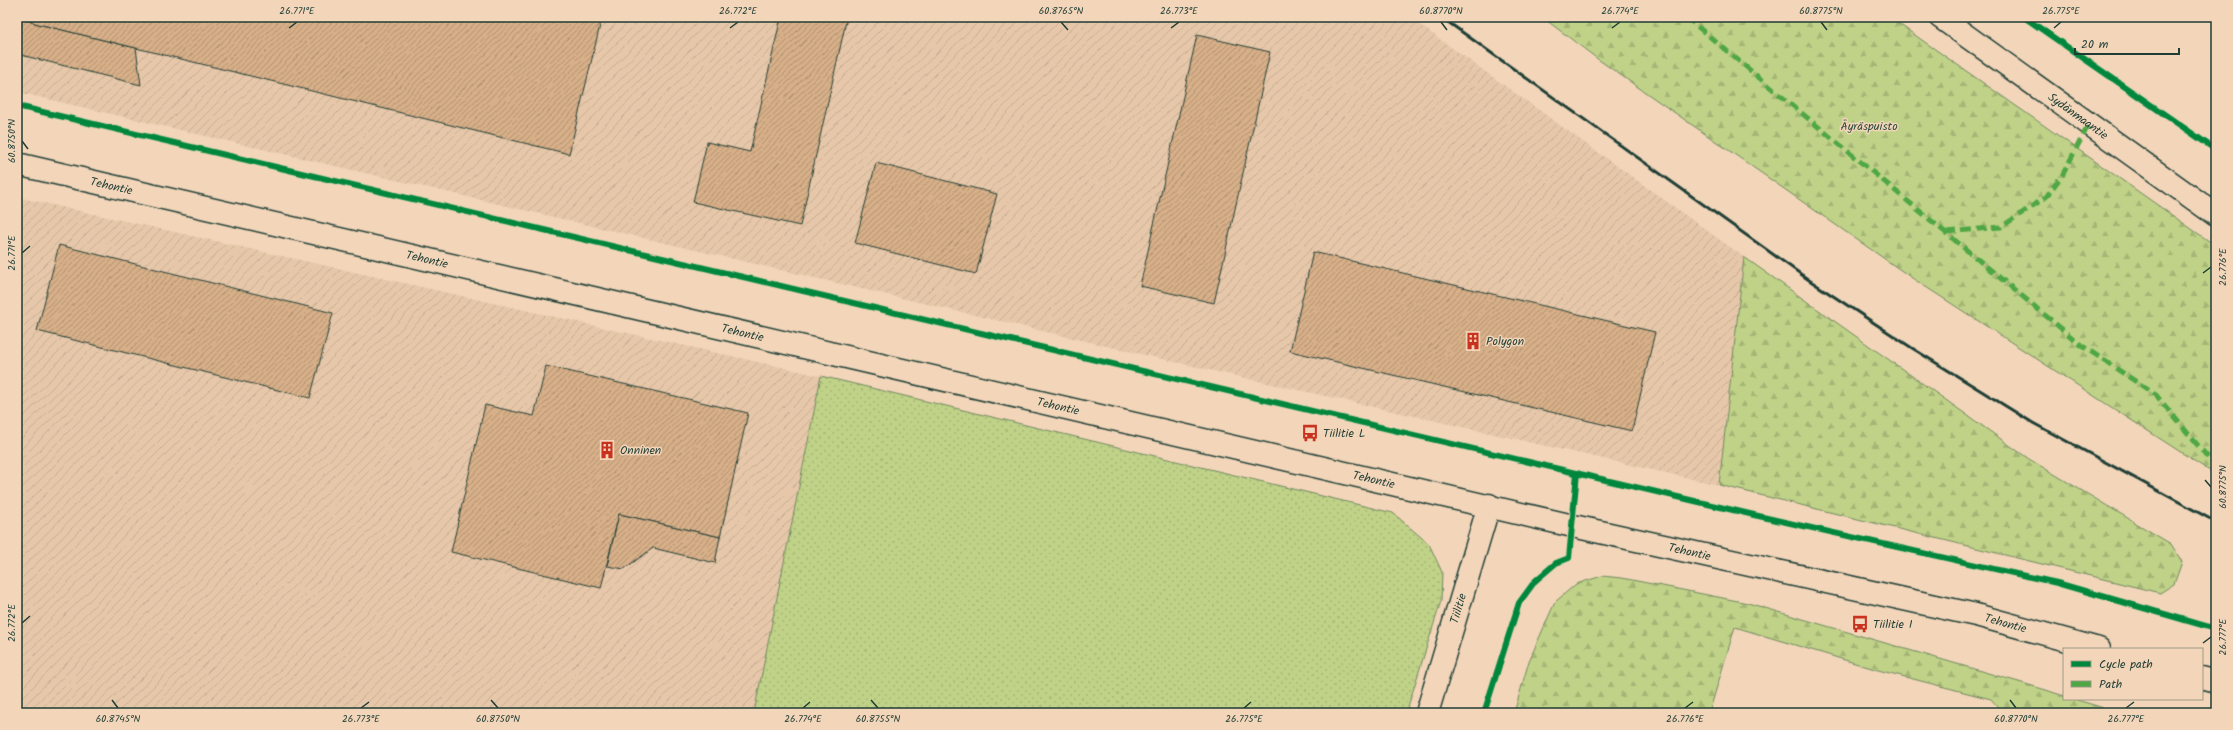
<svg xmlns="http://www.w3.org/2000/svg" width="2233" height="730" font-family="Kalam,sans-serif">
<defs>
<pattern id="industrial-furrows" width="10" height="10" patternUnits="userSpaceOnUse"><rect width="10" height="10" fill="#e7c7a9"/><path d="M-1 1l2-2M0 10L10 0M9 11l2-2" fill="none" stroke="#c6ac92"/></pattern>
<pattern id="grass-dots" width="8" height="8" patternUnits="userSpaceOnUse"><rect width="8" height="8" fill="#bfd287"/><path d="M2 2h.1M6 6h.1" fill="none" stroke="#a4b575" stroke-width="1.8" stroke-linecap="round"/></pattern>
<pattern id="forest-firs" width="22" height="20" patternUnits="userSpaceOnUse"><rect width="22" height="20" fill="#bfd287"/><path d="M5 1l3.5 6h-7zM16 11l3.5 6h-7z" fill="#a4b575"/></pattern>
<pattern id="building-hatch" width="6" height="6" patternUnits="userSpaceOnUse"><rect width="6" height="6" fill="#d7af88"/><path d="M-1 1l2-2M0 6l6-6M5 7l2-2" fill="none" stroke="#ae9070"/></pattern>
</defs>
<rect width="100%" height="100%" fill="#f3d6ba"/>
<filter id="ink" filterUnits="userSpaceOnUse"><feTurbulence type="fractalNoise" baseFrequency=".025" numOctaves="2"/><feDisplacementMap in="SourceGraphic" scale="8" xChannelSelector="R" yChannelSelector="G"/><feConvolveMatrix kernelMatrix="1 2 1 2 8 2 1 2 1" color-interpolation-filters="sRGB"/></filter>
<g filter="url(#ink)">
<!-- industrial -->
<g fill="url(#industrial-furrows)">
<polygon points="17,17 1409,17 1744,257 1719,485 1218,372 17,92"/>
<polygon points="17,197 821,376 754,713 17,713"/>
</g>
<!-- grass -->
<polygon fill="url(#grass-dots)" stroke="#6f885e" points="821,376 1393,513 1429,544 1442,572 1441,601 1406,713 754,713"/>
<!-- forest -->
<g fill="url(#forest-firs)" stroke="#6f885e">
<polygon points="1542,17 1889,17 2216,246 2216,475 1912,278 1599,60"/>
<polygon points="1744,257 2029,459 2171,544 2182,562 2174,584 2160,593 1719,485"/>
<polygon points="1602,576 1622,578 1748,603 2046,690 2064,696 2064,699 2074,699 2120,713 2003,713 1991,699 1878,670 1735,627 1709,713 1514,713 1529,661 1555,602 1576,584"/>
</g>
<!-- building -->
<g fill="url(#building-hatch)" stroke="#1f3d34">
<polygon points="17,17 28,17 27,20 38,24 136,48 141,85 17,54"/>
<polygon points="28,17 602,17 569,154 38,24 27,20"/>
<polygon points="781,17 847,17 800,226 693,202 707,142 750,152"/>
<polygon points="2205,17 2216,17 2216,23"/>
<polygon points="1197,35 1270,52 1214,303 1140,286"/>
<polygon points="876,163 997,194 976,274 855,243"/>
<polygon points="59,245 333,313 310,398 37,331"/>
<polygon points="1313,252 1655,332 1632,431 1290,351"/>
<polygon points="546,366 748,413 720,537 619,514 601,588 451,552 485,405 534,416"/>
<polygon points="619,514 720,537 715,563 653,548 624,569 607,566"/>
</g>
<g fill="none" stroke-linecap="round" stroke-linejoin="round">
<!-- minor casing -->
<g stroke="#1f3d34" stroke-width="25">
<g id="minor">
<path id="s1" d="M 1940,17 L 2216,215"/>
<path id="s2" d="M 17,164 L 1573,526 L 1976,615 L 2099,649"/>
<polyline points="2202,678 2216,682"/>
<path id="s3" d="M 1427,713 L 1489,505"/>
</g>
</g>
<!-- path -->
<polyline stroke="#1f3d34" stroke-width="2.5" stroke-dasharray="4 3" stroke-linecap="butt" points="1738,712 1741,713"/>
<!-- minor -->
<use href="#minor" stroke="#f3d6ba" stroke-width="22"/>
<!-- rail -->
<polyline stroke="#1f3d34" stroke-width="3" points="1441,17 1809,280 1912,348 2033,423 2216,522"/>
<!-- quiet -->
<g stroke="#4fa644" stroke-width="5" stroke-dasharray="10 5" stroke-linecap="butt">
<polyline points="1686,17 2081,345 2156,395 2216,467"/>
<polyline points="1947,232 2001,227 2046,197 2063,174 2089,124"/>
</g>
<!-- cycleway casing -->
<g stroke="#f3d6ba" stroke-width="8">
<g id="cycleway">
<polyline points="2024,17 2216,150"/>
<polyline points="17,106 1754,515 2057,583 2216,629"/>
<polyline points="1484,713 1519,603 1535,581 1556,563 1569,558 1577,473"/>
</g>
</g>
<!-- cycleway -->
<use href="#cycleway" stroke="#00873e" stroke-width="6"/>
</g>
</g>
<!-- ticks -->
<path fill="none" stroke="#1f3d34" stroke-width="1.5" d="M 1061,22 L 1068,30M 1441,22 L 1447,30M 1821,22 L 1827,30M 289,28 L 297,22M 730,28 L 738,22M 1171,28 L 1179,22M 1612,28 L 1620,22M 2054,28 L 2061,22M 22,141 L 28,149M 22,253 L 30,246M 2203,273 L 2211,267M 2205,480 L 2211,487M 22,623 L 30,616M 2203,643 L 2211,637M 112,700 L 118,708M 491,700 L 498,708M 871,700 L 878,708M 2010,700 L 2016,708M 361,708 L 369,702M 803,708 L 810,702M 1244,708 L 1251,702M 1685,708 L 1693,702M 2126,708 L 2134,702"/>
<!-- icons -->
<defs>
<g id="building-bare" transform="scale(1.38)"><path d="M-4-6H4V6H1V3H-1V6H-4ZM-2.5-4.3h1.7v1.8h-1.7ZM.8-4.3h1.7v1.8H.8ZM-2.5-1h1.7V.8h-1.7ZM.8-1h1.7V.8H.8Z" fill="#c8321e" stroke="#f3d6ba" stroke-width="2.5" paint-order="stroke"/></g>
<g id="bus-bare" transform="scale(1.38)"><path d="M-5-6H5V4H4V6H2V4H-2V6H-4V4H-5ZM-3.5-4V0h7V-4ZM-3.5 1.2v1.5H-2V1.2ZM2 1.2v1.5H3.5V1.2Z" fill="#c8321e" stroke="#f3d6ba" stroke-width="2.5" paint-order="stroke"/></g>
</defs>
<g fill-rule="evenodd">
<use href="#building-bare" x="1473" y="341"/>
<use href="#bus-bare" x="1310" y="433"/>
<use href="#building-bare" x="607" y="450"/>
<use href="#bus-bare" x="1860" y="624"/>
</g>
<g text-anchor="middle" stroke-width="3" stroke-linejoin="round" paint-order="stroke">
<!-- street labels -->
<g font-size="12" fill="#1f3d34" stroke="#f3d6ba">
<text dy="4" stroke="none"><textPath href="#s1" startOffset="170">Sydänmaantie</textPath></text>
<text dy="4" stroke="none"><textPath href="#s2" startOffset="97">Tehontie</textPath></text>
<text dy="4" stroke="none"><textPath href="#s2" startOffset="421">Tehontie</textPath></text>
<text dy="4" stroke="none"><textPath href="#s2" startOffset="745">Tehontie</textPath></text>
<text dy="4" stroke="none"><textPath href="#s2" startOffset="1069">Tehontie</textPath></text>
<text dy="4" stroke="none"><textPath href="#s2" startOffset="1393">Tehontie</textPath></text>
<text dy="4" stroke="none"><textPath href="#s2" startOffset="1717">Tehontie</textPath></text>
<text dy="4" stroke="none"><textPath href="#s3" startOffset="109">Tiilitie</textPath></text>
<text dy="4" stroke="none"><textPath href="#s2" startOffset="2041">Tehontie</textPath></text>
</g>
<!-- park labels -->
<g font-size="12" fill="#2f4c3c" stroke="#f3d6ba">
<text x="1869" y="130">Äyräspuisto</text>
</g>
<!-- poi labels -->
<g font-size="12" fill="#1f3d34" stroke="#f3d6ba" text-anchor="start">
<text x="1486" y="345">Polygon</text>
<text x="1323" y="437">Tiilitie L</text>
<text x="620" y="454">Onninen</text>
<text x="1873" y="628">Tiilitie I</text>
</g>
</g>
<!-- margin -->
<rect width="2233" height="730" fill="none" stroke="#f3d6ba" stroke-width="44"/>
<!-- legend -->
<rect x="2063" y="648" width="140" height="52" fill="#f3d6ba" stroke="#9e9984"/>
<rect x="2071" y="661" width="20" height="6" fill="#00873e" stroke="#9e9984"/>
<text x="2099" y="668" font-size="12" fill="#1f3d34">Cycle path</text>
<rect x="2071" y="681" width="20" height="6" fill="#4fa644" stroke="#9e9984"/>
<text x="2099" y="688" font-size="12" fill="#1f3d34">Path</text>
<!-- scale -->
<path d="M2075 48v6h104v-6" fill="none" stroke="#1f3d34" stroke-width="2"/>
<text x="2081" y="48" font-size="12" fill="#1f3d34" stroke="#f3d6ba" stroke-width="3" paint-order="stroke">20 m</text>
<rect x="22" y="22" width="2189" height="686" fill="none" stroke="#1f3d34" stroke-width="1.5"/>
<g font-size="10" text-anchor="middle" fill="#1f3d34">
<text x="297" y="14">26.771°E</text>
<text x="738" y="14">26.772°E</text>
<text x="1061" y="14">60.8765°N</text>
<text x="1179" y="14">26.773°E</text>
<text x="1441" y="14">60.8770°N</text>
<text x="1620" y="14">26.774°E</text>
<text x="1821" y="14">60.8775°N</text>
<text x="2061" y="14">26.775°E</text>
<text transform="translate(11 141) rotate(-90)" y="4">60.8750°N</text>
<text transform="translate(11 253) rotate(-90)" y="4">26.771°E</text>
<text transform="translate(2222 267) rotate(-90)" y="4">26.776°E</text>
<text transform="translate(2222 487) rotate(-90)" y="4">60.8775°N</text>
<text transform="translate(11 623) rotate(-90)" y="4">26.772°E</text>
<text transform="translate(2222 637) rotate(-90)" y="4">26.777°E</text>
<text x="118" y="722">60.8745°N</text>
<text x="361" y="722">26.773°E</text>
<text x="498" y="722">60.8750°N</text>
<text x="803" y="722">26.774°E</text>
<text x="878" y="722">60.8755°N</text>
<text x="1244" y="722">26.775°E</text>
<text x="1685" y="722">26.776°E</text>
<text x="2016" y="722">60.8770°N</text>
<text x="2126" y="722">26.777°E</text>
</g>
</svg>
